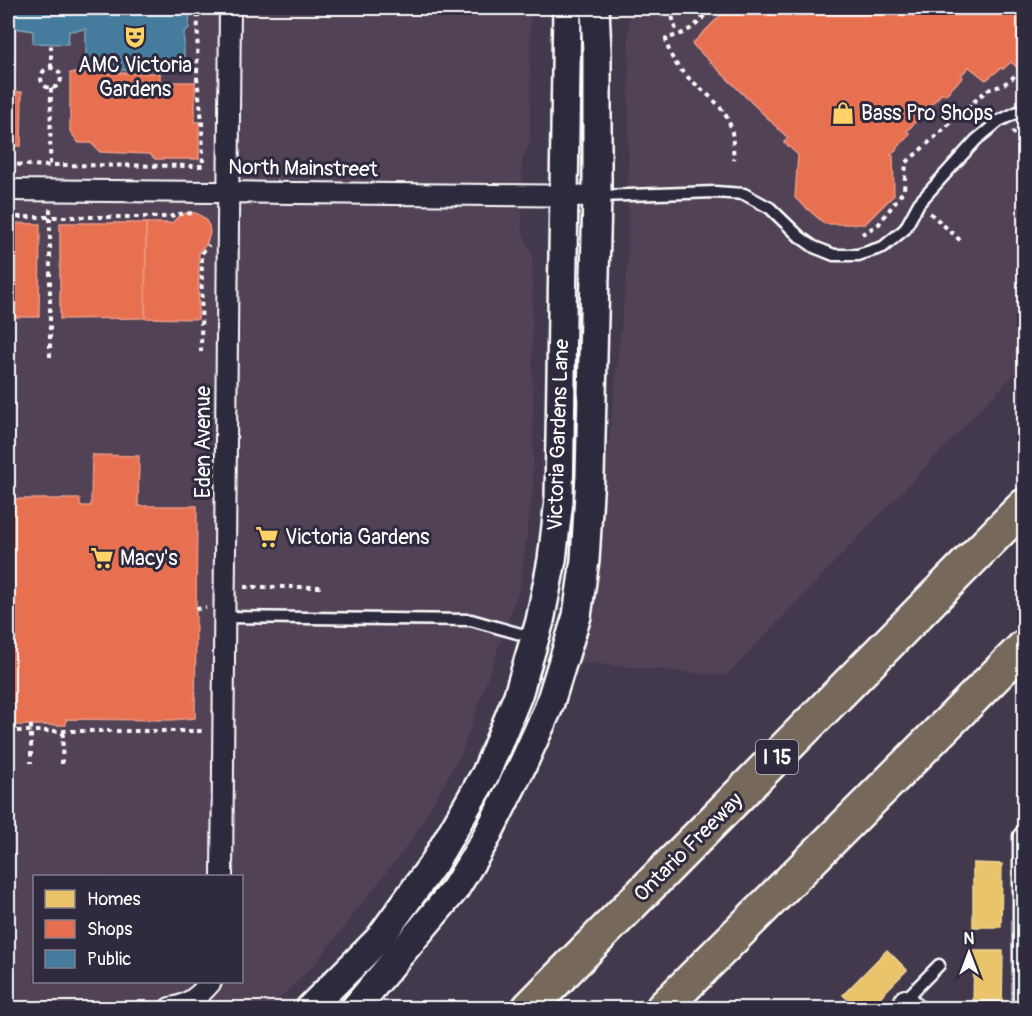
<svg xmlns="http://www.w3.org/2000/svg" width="1032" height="1016" font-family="Pangolin,sans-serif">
<rect width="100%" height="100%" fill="#43394c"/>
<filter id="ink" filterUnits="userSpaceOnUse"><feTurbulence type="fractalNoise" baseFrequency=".0167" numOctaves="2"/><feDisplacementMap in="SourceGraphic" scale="12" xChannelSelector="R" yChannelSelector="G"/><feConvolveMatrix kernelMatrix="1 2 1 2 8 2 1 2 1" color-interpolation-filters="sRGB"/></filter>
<g filter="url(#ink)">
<!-- built -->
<g fill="#514356" fill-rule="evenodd">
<path d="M 8,8 L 530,8 L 530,143 L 522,160 L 522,232 L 532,253 L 533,487 L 520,586 L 461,754 L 414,837 L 315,964 L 269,1008 L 8,1008 ZM 34,876 L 242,876 L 242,982 L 34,982 Z"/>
<polygon points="629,8 1024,8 1024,364 726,676 577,662 598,567 604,486 628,264"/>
</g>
<!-- homes -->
<g fill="#e9c46a" stroke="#f0d697" stroke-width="1.5">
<polygon points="973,863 1002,864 1001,927 973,927"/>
<polygon points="887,950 907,970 869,1008 857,1008 843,995"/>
<polygon points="974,951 1003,951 1002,1008 973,1008"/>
</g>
<!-- shops -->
<g fill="#e76f51" stroke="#ee9a85" stroke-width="1.5">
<polygon points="728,8 1024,8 1024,74 1011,62 1003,69 1001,68 986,80 969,67 961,75 963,77 945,95 942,93 907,131 910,134 891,155 893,156 894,195 865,224 825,224 795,198 798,155 784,142 788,138 692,44"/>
<polygon points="70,73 160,73 160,82 195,82 195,122 199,122 199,159 155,159 150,154 100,152 91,143 79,143 70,131"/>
<polygon points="8,92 22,92 21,146 11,146 8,150"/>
<polygon points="190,212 198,214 205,219 209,226 210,233 206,245 199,251 198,319 145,318 146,223 172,223 180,215"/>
<polygon points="8,223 40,224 39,317 8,317"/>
<polygon points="60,223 146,223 145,318 60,319"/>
<polygon points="92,455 139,456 138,506 197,506 195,718 170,720 66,719 66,725 8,725 8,499 80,499 80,506 91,506"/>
</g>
<!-- public -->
<polygon fill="#457b9d" stroke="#7da3ba" stroke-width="1.5" points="8,8 190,8 189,28 184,32 184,70 86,70 86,29 69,31 68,44 33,43 33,31 15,28 15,67 8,67"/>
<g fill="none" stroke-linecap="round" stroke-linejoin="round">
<!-- lane casing -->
<g stroke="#fff" stroke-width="15">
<g id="lane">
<polyline points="599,196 715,192 744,194 770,208 800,237 814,247 834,255 858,255 883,247 905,229 919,203 976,140 999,121 1024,109"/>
<polyline points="225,617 471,620 535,638"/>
<polyline points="897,1008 939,965"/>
<polyline points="1019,1008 1019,835 1024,829"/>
</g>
</g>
<!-- street casing -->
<g stroke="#fff" stroke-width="24">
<g id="street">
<polyline points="8,190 597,196"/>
<polyline points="222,876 230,8"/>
<polyline points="905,1000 915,1008"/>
<path d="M 170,1008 C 188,1006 200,995 211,982"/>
</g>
</g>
<!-- secondary casing -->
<g stroke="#fff" stroke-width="32">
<g id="secondary">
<polyline points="310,1008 379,939 434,863 486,773 518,695 540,621 552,560 559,500 567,8"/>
<polyline points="355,1008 455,889 485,840 523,764 548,709 577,616 585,560 590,476 597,196 597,52 595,8"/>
</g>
</g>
<!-- highway casing -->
<g stroke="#fff" stroke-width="38">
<g id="highway">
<polyline points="529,1008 1024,506"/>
<polyline points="663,1008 1024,647"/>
</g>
</g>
<!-- path -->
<g stroke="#fff" stroke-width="4" stroke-dasharray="4.5 4.5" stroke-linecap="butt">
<polyline points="670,8 677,34"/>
<path d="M 709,8 C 700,25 685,35 666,38 C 671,76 707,86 725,114 C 735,130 732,143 734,160"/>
<circle cx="51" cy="78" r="10"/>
<polyline points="51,68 51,43"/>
<polyline points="51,88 50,165 203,166 202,121 197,78 198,8"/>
<polyline points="1012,131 1024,144"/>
<polyline points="8,164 50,166"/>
<polyline points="930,213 961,241"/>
<polyline points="8,217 170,217 176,214 196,213"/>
<path d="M 862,234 L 879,224 L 904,190 L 906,163 L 987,90 C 1002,87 1010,81 1021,70"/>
<polyline points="201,352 202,253 209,245"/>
<polyline points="50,357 50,208"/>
<polyline points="201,428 206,438"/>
<polyline points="244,587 324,587"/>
<polyline points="196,609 206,608"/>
<polyline points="31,725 31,763"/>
<polyline points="8,731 204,731"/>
<polyline points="62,764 63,731"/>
</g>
<!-- lane -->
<use href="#lane" stroke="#2f2a3d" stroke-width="10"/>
<!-- street -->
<use href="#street" stroke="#2f2a3d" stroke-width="20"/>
<!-- secondary -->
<use href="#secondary" stroke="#2f2a3d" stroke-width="27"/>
<!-- highway -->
<use href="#highway" stroke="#76695c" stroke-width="33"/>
</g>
</g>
<!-- icons -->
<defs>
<g id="theatre-bare" transform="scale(1.8)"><path d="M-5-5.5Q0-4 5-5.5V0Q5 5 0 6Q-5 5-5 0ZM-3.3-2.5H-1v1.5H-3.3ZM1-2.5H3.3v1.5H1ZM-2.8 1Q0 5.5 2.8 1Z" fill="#ffd166" stroke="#2f2a3d" stroke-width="2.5" paint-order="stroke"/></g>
<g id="shop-bare" transform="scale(1.8)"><path d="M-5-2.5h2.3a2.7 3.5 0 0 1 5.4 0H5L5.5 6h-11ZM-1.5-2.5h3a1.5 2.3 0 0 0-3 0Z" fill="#ffd166" stroke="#2f2a3d" stroke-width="2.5" paint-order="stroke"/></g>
<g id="supermarket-bare" transform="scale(1.8)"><path d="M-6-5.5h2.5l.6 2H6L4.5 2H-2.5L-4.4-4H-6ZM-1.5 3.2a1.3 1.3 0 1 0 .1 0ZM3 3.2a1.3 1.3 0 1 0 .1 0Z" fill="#ffd166" stroke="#2f2a3d" stroke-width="2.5" paint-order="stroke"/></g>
</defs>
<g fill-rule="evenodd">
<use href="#theatre-bare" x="135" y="37"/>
<use href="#shop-bare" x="843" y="113"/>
<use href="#supermarket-bare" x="267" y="537"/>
<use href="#supermarket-bare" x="102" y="558"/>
</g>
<g text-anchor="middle" stroke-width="6" stroke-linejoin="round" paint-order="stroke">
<!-- shield labels -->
<rect fill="#2f2a3d" stroke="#c1bfc5" stroke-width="1.5" x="756" y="740" width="42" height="34" rx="4.5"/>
<g font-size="20" font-weight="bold" fill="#fff">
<text x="777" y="764">I 15</text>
</g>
<!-- poi labels -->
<g font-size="21" fill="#fff" stroke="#2f2a3d" text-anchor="start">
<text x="135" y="72" text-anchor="middle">AMC Victoria<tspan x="135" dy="24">Gardens</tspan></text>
<text x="861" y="120">Bass Pro Shops</text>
<text x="285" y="544">Victoria Gardens</text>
<text x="120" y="565">Macy's</text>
</g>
<!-- street labels -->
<g font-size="21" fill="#fff" stroke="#2f2a3d">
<text transform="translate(303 168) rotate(1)" y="7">North Mainstreet</text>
<text transform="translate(558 435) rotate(-88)" y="7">Victoria Gardens Lane</text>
<text transform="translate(203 442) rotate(-90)" y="7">Eden Avenue</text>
<text transform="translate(688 847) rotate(-45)" y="7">Ontario Freeway</text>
</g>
</g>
<!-- margin -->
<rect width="1032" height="1016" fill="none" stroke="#2f2a3d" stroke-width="30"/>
<rect x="15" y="15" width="1002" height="986" fill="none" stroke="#fff" stroke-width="2" filter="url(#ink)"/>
<!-- legend -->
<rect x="33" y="875" width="210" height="108" fill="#2f2a3d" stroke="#827f8b" stroke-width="1.5"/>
<rect x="45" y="890" width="30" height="18" fill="#e9c46a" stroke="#827f8b" stroke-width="1.5"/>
<text x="87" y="905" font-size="18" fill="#ffffff">Homes</text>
<rect x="45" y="920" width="30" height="18" fill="#e76f51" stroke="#827f8b" stroke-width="1.5"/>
<text x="87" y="935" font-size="18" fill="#ffffff">Shops</text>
<rect x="45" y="950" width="30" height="18" fill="#457b9d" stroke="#827f8b" stroke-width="1.5"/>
<text x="87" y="965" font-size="18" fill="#ffffff">Public</text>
<!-- north arrow -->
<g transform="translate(969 953)" stroke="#2f2a3d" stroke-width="4.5" paint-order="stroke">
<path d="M0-4.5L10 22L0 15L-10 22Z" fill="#ffffff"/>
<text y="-9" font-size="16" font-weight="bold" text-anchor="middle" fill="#ffffff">N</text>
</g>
</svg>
